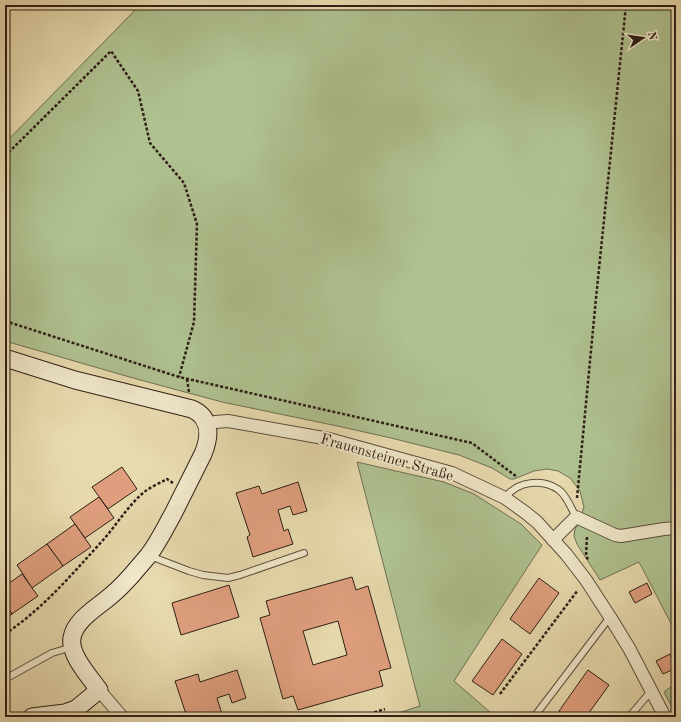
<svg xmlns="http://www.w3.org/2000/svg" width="681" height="722" font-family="'Old Standard TT',serif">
<rect width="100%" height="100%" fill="#e7daae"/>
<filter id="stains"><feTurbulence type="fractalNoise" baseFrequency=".005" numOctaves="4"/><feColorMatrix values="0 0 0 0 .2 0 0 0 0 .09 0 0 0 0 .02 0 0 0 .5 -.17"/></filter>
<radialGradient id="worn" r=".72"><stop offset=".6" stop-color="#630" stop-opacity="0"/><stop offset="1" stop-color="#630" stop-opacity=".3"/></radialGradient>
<!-- green -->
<g fill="#afc190" stroke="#6f7053">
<polygon points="140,5 676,5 676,633 639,562 600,580 577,544 574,536 575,529 579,522 584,507 580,491 570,478 558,471 547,469 534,471 514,479 510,479 492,468 459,455 391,438 342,427 222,402 133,378 5,341 5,143"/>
<polygon points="357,462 444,482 474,494 521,524 542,545 454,681 491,713 489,717 386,717 420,706"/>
<polygon points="676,683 676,715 664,692"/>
</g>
<!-- building -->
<g fill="#df9f7e" stroke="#2f1f16" fill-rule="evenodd">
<polygon points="122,467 137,489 108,509 92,487"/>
<polygon points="298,482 307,511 293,515 290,506 278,510 284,531 288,529 293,544 253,557 247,537 250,535 236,493 259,486 262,494"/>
<polygon points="99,497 114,518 85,538 70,517"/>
<polygon points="75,524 91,547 63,566 47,544"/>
<polygon points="47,544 63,566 32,588 17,565"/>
<polygon points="22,574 38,596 12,614 5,603 5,586"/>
<path d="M 352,577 L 356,590 L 368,586 L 391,668 L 379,671 L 383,686 L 298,710 L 293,696 L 283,699 L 260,618 L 270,615 L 266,601 ZM 338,621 L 347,655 L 313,665 L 303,631 Z"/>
<polygon points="539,578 559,593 530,634 510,619"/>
<polygon points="647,583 652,594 635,603 629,592"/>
<polygon points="229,585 239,617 181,635 172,603"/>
<polygon points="5,603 12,614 5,619"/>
<polygon points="502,639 522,654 493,695 472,681"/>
<polygon points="670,654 676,666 676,668 663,674 656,661"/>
<polygon points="237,670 246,698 232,703 229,694 217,698 223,717 187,717 175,681 198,674 200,682"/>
<polygon points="588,670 609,685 586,717 567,717 559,711"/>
</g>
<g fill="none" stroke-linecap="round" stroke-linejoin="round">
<!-- lane casing -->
<g stroke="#5d4e3c" stroke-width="8">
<g id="lane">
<path d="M 505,498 C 517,481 543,478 559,490 C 567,496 571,508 576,517"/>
<polyline points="150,556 189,571 203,575 228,578 240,575 304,553"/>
<polyline points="5,679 52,653 72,647"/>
<polyline points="534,717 610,617"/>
<polyline points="629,717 652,690"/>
</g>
</g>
<!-- street casing -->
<g stroke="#5d4e3c" stroke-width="14">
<g id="street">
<polyline points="207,424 215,422 228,421 329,439 452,473 505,498 526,513 537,522 566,554 586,580 610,617 629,648 665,717"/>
<polyline points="553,540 576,517 615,535 621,536 664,529 676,528"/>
<polyline points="99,690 122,717"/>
</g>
</g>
<!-- secondary casing -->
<g stroke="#2f1f16" stroke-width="19">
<path id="secondary" d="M 5,358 L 75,380 L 192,409 C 212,418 210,437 203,454 C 193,474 183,494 173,514 C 165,528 158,543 148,556 C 142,563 136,570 130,577 C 125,582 120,588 115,592 C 102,605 75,618 72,638 C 69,655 90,677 99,690 L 76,709 L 65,713 L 32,717"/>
</g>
<!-- path -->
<g stroke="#2f1f16" stroke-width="2.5" stroke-dasharray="3 2" stroke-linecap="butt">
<polyline points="5,156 111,51 138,91 150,143 184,183 197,224 194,322 179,377"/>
<polyline points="5,321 179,377 472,443 517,477"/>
<polyline points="187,379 189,392"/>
<polyline points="577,498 596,298 626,5"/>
<polyline points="587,537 586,556 589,561"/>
<path d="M 5,634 C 44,608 73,573 104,539 C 117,524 128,506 143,493 C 150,487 160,483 167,479 L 173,483"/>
<polyline points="500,694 578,590"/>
<polyline points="360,717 385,709"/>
</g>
<!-- lane -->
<use href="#lane" stroke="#efe7ca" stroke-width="6"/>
<!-- street -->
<use href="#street" stroke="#efe7ca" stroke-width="12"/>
<!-- secondary -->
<use href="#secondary" stroke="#efe7ca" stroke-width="17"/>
</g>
<g text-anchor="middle" stroke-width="4" stroke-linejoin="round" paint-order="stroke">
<!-- street labels -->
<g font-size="15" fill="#2f1f16" stroke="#efe7ca">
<text transform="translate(387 457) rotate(16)" y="5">Frauensteiner Straße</text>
</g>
</g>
<!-- margin -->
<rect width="681" height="722" fill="none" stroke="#e7daae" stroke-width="20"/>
<rect x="6" y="6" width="669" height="710" fill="none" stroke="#2f1f16" stroke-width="2"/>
<rect x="10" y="10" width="661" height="702" fill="none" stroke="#2f1f16"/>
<!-- north arrow -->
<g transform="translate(643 38) rotate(77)" stroke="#efe7ca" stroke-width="3" paint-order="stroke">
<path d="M0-3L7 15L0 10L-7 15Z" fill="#2f1f16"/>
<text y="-6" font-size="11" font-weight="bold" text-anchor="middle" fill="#2f1f16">N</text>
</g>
<rect width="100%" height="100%" filter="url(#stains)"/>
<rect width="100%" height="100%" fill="url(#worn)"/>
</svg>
